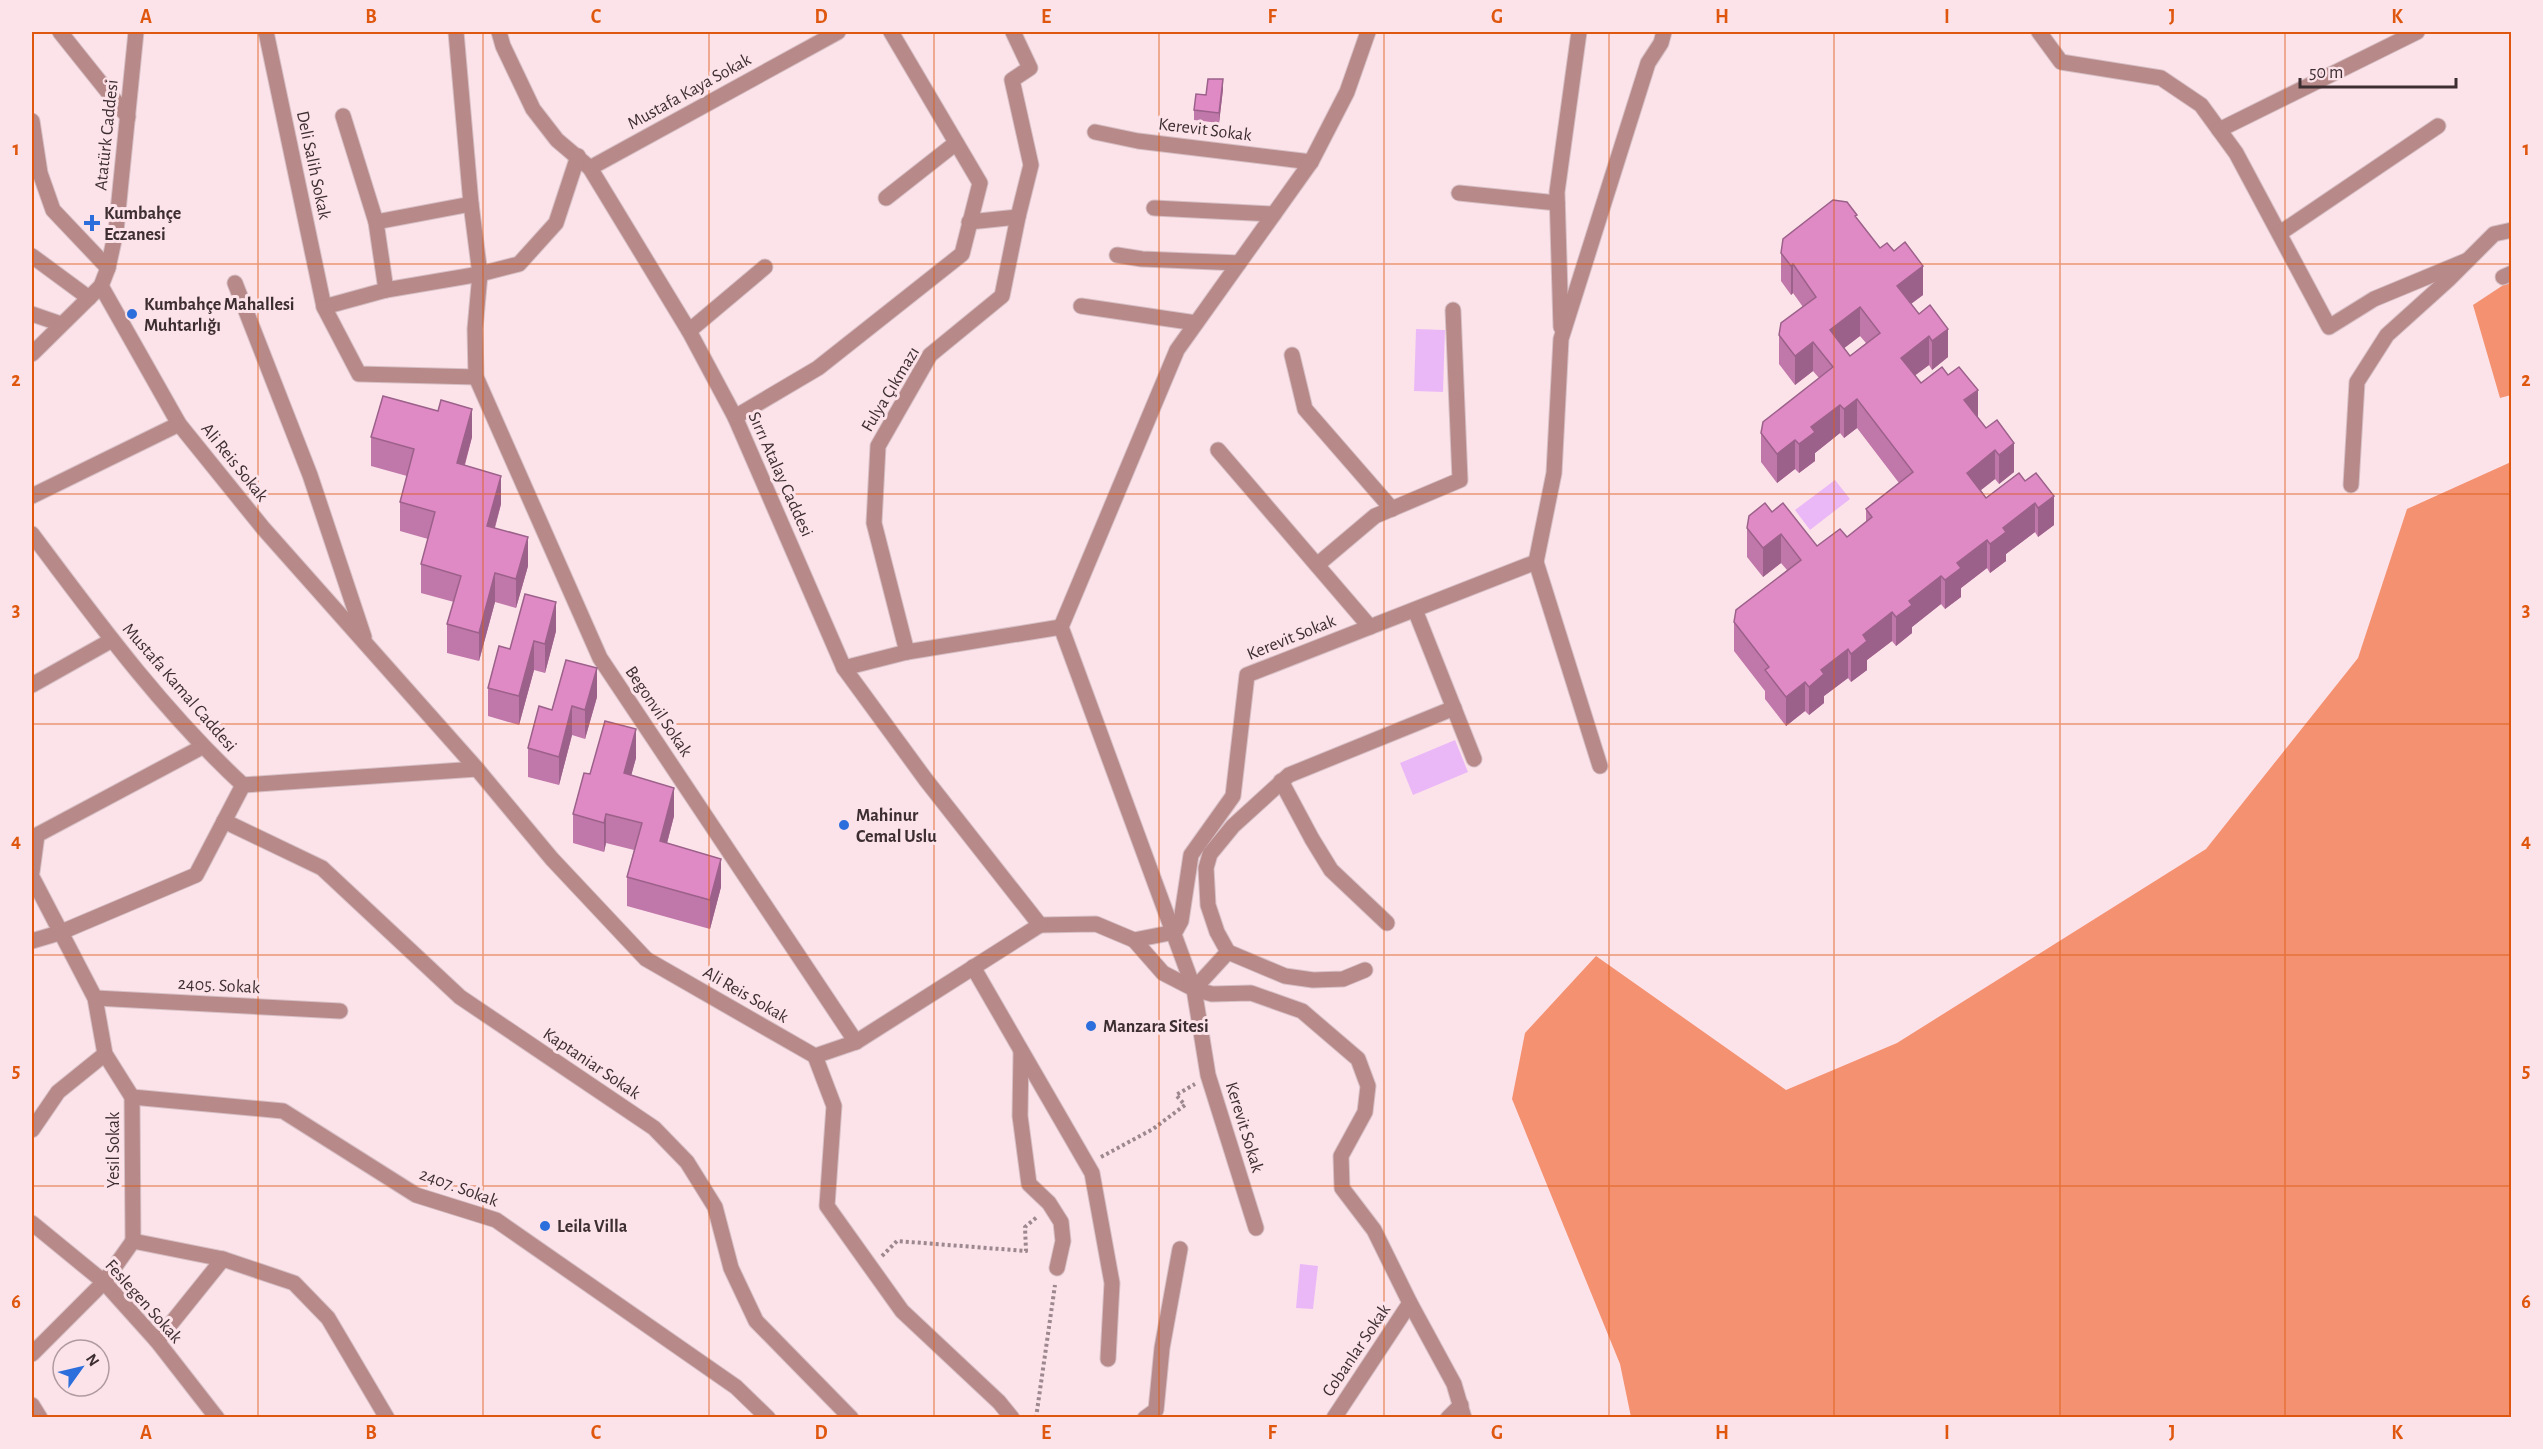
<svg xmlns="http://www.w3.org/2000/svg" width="2543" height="1449" font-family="'Alegreya Sans',sans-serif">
<rect width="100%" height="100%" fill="#fce3ea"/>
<!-- forest -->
<g fill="#f39171">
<polygon points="2511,280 2511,395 2500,398 2473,305"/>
<polygon points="2511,462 2511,1417 1631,1417 1620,1364 1512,1099 1525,1033 1596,956 1786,1090 1897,1043 2206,849 2358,658 2407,509"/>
</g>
<!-- water -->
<g fill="#ebb8f7">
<polygon points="1416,329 1445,330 1443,392 1414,391"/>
<polygon points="1835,480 1850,499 1810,530 1795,510"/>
<polygon points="1455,740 1468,772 1413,795 1400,763"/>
<polygon points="1300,1264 1318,1266 1313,1309 1296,1308"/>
</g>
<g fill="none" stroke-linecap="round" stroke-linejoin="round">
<!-- minor casing -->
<g stroke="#d6bfc5" stroke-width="17">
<g id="minor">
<polyline points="60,32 128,117"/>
<polyline points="266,32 324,307 359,374 476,377"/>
<polyline points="456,32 471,204 480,274 475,329 476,377 600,658 856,1042"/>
<polyline points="499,32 503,46 533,109 557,140 590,168 689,331 735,417 844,668 926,780 1040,925"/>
<polyline points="2039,32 2061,62 2161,78 2201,105 2236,153 2329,327 2374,299 2468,260"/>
<polyline points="343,116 376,222 386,290"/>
<polyline points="32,121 40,173 53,210 108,268"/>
<polyline points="2219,130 2417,32"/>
<polyline points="1095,132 1138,141 1311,162"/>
<polyline points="590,168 838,32"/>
<polyline points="1459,193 1557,203"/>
<polyline points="886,198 956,143"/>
<polyline points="1154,208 1274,214"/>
<polyline points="376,222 471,204"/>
<polyline points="969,222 1018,217"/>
<polyline points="2280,233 2438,126"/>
<polyline points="1117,255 1142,259 1239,263"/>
<polyline points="32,256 89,298"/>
<polyline points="2503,277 2512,273"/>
<polyline points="235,283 310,475 364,637"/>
<polyline points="101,286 179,424 263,528 477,769 552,859 646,959 815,1056 834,1106 827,1206 902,1311 999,1402 1012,1418"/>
<polyline points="1081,306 1196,323"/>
<polyline points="324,307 386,290 480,274 519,264 556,223 578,156"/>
<polyline points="32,314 61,324"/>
<polyline points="1561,327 1557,192 1579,32"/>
<polyline points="689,331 765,267"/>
<polyline points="32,354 101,286 108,268 116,231 136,32"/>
<polyline points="1292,355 1305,409 1392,509"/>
<polyline points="735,417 818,368 962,254 980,183 891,32"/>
<polyline points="1218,450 1370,627"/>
<polyline points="2351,485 2357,382 2387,335 2448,280 2494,234 2512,230"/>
<polyline points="32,496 179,424"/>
<path d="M 32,534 C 97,621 162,710 243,785 L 196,875 L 59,933 L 32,941"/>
<polyline points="1317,565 1375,516 1460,480 1453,310"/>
<polyline points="1415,610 1474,759"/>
<polyline points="907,652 1061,627"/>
<polyline points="844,668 907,652 874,523 878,446 930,355 1002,296 1018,217 1031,165 1012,80 1030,68 1013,32"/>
<polyline points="32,685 112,640"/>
<polyline points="1600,766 1536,562 1554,473 1561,339 1648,63 1661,43 1664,32"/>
<polyline points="1281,781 1312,839 1331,870 1387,923"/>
<polyline points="243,785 477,769"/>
<polyline points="224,821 322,868 460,997 654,1128 687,1162 715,1207 731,1268 756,1321 851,1418"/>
<polyline points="32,872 37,835 202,747"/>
<polyline points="32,877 95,998 105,1054 132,1097 133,1241"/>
<polyline points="1040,925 1096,924 1134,940 1175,932 1181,921 1191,855 1233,796 1247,675 1536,562"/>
<polyline points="1134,940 1163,973 1194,989 1212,994 1251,993 1302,1011 1358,1059 1368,1086 1365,1112 1341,1156 1342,1188 1374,1230 1410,1303 1454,1384 1464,1418"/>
<polyline points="973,967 1092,1173 1112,1283 1108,1359"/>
<polyline points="1365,970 1343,979 1313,980 1285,976 1228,952 1217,932 1208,905 1206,868 1210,854 1233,826 1289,775 1454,708"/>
<polyline points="1194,989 1228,952"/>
<polyline points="95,998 340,1011"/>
<polyline points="1021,1052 1020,1116 1029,1184 1049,1203 1061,1222 1063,1241 1057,1268"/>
<polyline points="815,1056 856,1042 1040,925"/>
<polyline points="132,1097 283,1111 416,1195 496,1220 736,1387 768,1418"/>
<polyline points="32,1130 58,1092 105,1054"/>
<polyline points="32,1223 104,1282 157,1341 217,1418"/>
<polyline points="1256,1228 1208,1075 1194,989 1061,627 1177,350 1311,162 1347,92 1368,32"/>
<polyline points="133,1241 223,1259 294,1283 328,1318 387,1418"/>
<polyline points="157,1341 223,1259"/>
<polyline points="32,1354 104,1282 133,1241"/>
<polyline points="32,1405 40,1418"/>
<polyline points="1145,1418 1156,1410 1162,1348 1180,1249"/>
<polyline points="1334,1418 1410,1303"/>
<polyline points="1448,1418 1461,1405"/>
</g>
</g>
<!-- path -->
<g stroke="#9c888e" stroke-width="4" stroke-dasharray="3 3" stroke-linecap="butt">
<polyline points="1101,1157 1153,1129 1185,1105 1176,1095 1195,1084"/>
<polyline points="882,1256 897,1241 1026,1251 1025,1227 1037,1217"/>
<polyline points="1036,1418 1055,1285"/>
</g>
<!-- minor -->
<use href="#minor" stroke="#b78989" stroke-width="15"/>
</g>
<!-- wall -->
<g fill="#c077a9" fill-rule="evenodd">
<polygon points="1223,89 1219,123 1194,120 1194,110 1206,95"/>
<path d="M 1857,219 L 1880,248 L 1923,295 L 1911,304 L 1948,357 L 1932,370 L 1929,365 L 1915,375 L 1921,383 L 1978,418 L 2014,472 L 1999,484 L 1995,479 L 1981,490 L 1986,498 L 2019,473 L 2054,525 L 2038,537 L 2035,532 L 2006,554 L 2006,561 L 1990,573 L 1987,568 L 1961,588 L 1961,597 L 1945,609 L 1941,604 L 1912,627 L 1912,633 L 1896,646 L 1892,641 L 1867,660 L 1867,670 L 1851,682 L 1848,678 L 1824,696 L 1824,703 L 1809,715 L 1805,711 L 1786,726 L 1765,699 L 1765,691 L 1734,651 L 1734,622 L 1787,570 L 1781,563 L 1763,577 L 1747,557 L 1747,528 L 1772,512 L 1817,546 L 1847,537 L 1866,522 L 1866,509 L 1899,483 L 1857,428 L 1844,438 L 1840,433 L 1815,453 L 1815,461 L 1799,473 L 1795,469 L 1777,483 L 1761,462 L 1761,433 L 1819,378 L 1813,371 L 1795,385 L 1779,364 L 1779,335 L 1803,307 L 1793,293 L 1791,295 L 1781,281 L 1781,253 ZM 1860,336 L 1866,343 L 1850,356 L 1844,348 Z"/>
<polygon points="371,437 472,437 465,465 501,504 495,528 528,566 516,608 495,602 479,661 447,653 447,624 454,602 421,593 421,564 428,539 400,531 400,502 407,476 371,466"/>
<polygon points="556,631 545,673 534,670 519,725 488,716 488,688 510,649"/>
<polygon points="597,697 585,739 572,735 559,785 528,777 528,748 552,710"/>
<polygon points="636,758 631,775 674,816 667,843 721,887 710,929 627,906 627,877 634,850 606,843 604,852 573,843 573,814 590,774"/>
</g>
<!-- shaded-wall -->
<g fill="#9c618a">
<polygon points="1223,79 1223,89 1219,123 1219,113"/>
<polygon points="1793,264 1793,293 1791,295 1791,266"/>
<polygon points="1923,266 1923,295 1897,314 1897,286"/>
<polygon points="1860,307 1860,336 1830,359 1830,330"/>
<polygon points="1948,329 1948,357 1932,370 1932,341"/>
<polygon points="1929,336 1929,365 1901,386 1901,358"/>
<polygon points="1813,342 1813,371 1795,385 1795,356"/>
<polygon points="1978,390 1978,419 1964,400"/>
<polygon points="1857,399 1857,428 1844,438 1844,409"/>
<polygon points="1840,405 1840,433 1815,453 1815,461 1799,473 1799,444 1811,427"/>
<polygon points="472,409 472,437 457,492 457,463"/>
<polygon points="1795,440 1795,469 1777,483 1777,454"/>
<polygon points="2014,443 2014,472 1999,484 1999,455"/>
<polygon points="1995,450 1995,479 1967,501 1967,473"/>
<polygon points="501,476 501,504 487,555 487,526"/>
<polygon points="2054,496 2054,525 2038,537 2038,508"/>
<polygon points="2035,503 2035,532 2006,554 2006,561 1990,573 1990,544 2003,528"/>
<polygon points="1781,534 1781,563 1763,577 1763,548"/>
<polygon points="528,537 528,566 516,608 516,579"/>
<polygon points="1987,540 1987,568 1961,588 1961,597 1945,609 1945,580 1957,563"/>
<polygon points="495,573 495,602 479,661 479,633"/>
<polygon points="1941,576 1941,604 1912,627 1912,633 1896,646 1896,617 1909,601"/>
<polygon points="556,602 556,631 545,673 545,644"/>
<polygon points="1892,612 1892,641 1867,660 1867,670 1851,682 1851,654 1863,635"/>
<polygon points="534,641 534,670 519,725 519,696"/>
<polygon points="1848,649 1848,678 1824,696 1824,703 1809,715 1809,687 1821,670"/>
<polygon points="597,668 597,697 585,739 585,710"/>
<polygon points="1805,682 1805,711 1786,726 1786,697"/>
<polygon points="572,706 572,735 559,785 559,757"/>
<polygon points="636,729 636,758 624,802 624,773"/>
<polygon points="674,788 674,816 660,870 660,841"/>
<polygon points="606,814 606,843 604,852 604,823"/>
<polygon points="721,859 721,887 710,929 710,900"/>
</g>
<!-- building -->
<g fill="#df8ac5" stroke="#9c618a" stroke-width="1.5" fill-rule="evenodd">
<polygon points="1208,79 1223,79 1219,113 1194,110 1196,94 1206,95"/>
<path d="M 1833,200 L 1847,202 L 1857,215 L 1855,216 L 1880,248 L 1887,243 L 1894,251 L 1905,242 L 1923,266 L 1897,286 L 1919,314 L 1930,305 L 1948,329 L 1932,341 L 1929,336 L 1901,358 L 1921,383 L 1942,367 L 1948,375 L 1959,367 L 1978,390 L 1964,400 L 1986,428 L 1997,420 L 2014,443 L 1999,455 L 1995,450 L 1967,473 L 1986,498 L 2019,473 L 2025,481 L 2036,473 L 2054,496 L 2038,508 L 2035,503 L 2003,528 L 2006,532 L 1990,544 L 1987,540 L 1957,563 L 1961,568 L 1945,580 L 1941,576 L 1909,601 L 1912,605 L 1896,617 L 1892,612 L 1863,635 L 1867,641 L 1851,654 L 1848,649 L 1821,670 L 1824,674 L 1809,687 L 1805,682 L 1786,697 L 1765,670 L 1769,667 L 1734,622 L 1736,610 L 1801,560 L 1781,534 L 1763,548 L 1747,528 L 1749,516 L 1765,503 L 1772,512 L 1783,503 L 1817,546 L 1840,529 L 1847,537 L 1872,517 L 1866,509 L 1913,472 L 1857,399 L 1844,409 L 1840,405 L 1811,427 L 1815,432 L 1799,444 L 1795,440 L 1777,454 L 1761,433 L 1763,422 L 1833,367 L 1813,342 L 1795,356 L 1779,335 L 1781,323 L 1816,297 L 1793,264 L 1791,266 L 1781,253 L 1783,239 ZM 1860,307 L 1880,333 L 1850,356 L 1830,330 Z"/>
<polygon points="383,396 438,411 441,400 472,409 457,463 501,476 487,526 528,537 516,579 495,573 479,633 447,624 461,576 421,564 435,512 400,502 414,449 371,437"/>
<polygon points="525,594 556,602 545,644 534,641 519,696 488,688 499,646 510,649"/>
<polygon points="566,660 597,668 585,710 572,706 559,757 528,748 539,706 552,710"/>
<polygon points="605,721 636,729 624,773 674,788 660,841 721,859 710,900 627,877 642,823 606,814 604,823 573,814 584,773 590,774"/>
</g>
<!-- grid -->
<path fill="none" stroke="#df570e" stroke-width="1.5" stroke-opacity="0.55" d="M 258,32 L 258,1418M 483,32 L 483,1418M 709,32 L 709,1418M 934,32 L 934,1418M 1159,32 L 1159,1418M 1384,32 L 1384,1418M 1609,32 L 1609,1418M 1834,32 L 1834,1418M 2060,32 L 2060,1418M 2285,32 L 2285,1418M 32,264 L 2512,264M 32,494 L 2512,494M 32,724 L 2512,724M 32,955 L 2512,955M 32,1186 L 2512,1186"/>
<!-- markers -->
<g fill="#2c6fdc" stroke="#fce3ea" stroke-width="2">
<path d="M89 214h6v6h6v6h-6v6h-6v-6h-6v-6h6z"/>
<circle cx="132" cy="314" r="6"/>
<circle cx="844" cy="825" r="6"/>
<circle cx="1091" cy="1026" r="6"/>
<circle cx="545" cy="1226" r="6"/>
</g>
<g text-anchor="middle" stroke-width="6" stroke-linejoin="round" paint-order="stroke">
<!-- street labels -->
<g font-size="18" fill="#3d2e32" stroke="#fce3ea">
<text transform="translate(689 91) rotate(-29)" y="6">Mustafa Kaya Sokak</text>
<text transform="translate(1205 129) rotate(7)" y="6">Kerevit Sokak</text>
<text transform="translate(106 135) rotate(-84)" y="6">Atatürk Caddesi</text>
<text transform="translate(314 165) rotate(78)" y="6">Deli Salih Sokak</text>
<text transform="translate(890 389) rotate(-59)" y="6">Fulya Çıkmazı</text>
<text transform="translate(235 462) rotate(51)" y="6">Ali Reis Sokak</text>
<text transform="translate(781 474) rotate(66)" y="6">Sırrı Atalay Caddesi</text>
<text transform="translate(1291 637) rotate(-22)" y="6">Kerevit Sokak</text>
<text transform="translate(180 687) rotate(49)" y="6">Mustafa Kamal Caddesi</text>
<text transform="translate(659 711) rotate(56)" y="6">Begonvil Sokak</text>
<text transform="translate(219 985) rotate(3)" y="6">2405. Sokak</text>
<text transform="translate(746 994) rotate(30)" y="6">Ali Reis Sokak</text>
<text transform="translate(592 1063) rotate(34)" y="6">Kaptaniar Sokak</text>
<text transform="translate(1245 1127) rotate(73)" y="6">Kerevit Sokak</text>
<text transform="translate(113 1150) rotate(-90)" y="6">Yesil Sokak</text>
<text transform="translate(459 1187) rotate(20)" y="6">2407. Sokak</text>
<text transform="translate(144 1301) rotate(48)" y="6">Feslegen Sokak</text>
<text transform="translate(1356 1350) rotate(-56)" y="6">Cobanlar Sokak</text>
</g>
<!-- poi labels -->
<g font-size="18" font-weight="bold" fill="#3d2e32" stroke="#fce3ea" text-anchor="start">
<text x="104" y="219">Kumbahçe<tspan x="104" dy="21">Eczanesi</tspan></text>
<text x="144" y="310">Kumbahçe Mahallesi<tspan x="144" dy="21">Muhtarlığı</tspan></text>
<text x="856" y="821">Mahinur<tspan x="856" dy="21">Cemal Uslu</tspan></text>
<text x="1103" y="1032">Manzara Sitesi</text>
<text x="557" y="1232">Leila Villa</text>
</g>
</g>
<!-- border -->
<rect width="2543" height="1449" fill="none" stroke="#fce3ea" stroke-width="66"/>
<!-- north arrow -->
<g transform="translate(81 1368) rotate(56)"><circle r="28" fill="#fce3ea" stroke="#b09ba0" stroke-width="1.5"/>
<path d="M0-4.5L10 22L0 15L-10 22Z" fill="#2c6fdc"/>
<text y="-9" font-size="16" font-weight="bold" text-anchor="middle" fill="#3d2e32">N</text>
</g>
<!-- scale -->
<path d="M2300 78v9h156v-9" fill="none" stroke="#3d2e32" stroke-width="3"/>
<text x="2309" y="78" font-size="18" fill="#3d2e32" stroke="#fce3ea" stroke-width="4.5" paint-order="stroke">50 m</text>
<rect x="33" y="33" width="2477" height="1383" fill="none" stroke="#df570e" stroke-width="2"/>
<g font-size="20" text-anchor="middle" font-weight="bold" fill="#df570e">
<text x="146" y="23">A</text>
<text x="371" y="23">B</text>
<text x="596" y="23">C</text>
<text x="821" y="23">D</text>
<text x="1046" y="23">E</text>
<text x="1272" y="23">F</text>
<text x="1497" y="23">G</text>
<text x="1722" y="23">H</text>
<text x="1947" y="23">I</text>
<text x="2172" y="23">J</text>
<text x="2397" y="23">K</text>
<text x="16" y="155">1</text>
<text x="2526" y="155">1</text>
<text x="16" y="386">2</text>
<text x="2526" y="386">2</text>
<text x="16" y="616">3</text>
<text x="2526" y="616">3</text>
<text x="16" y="847">4</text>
<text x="2526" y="847">4</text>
<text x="16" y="1077">5</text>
<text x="2526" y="1077">5</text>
<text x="16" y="1308">6</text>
<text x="2526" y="1308">6</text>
<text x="146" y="1439">A</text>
<text x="371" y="1439">B</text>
<text x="596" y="1439">C</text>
<text x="821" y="1439">D</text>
<text x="1046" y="1439">E</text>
<text x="1272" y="1439">F</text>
<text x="1497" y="1439">G</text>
<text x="1722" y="1439">H</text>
<text x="1947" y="1439">I</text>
<text x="2172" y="1439">J</text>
<text x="2397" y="1439">K</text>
</g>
</svg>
